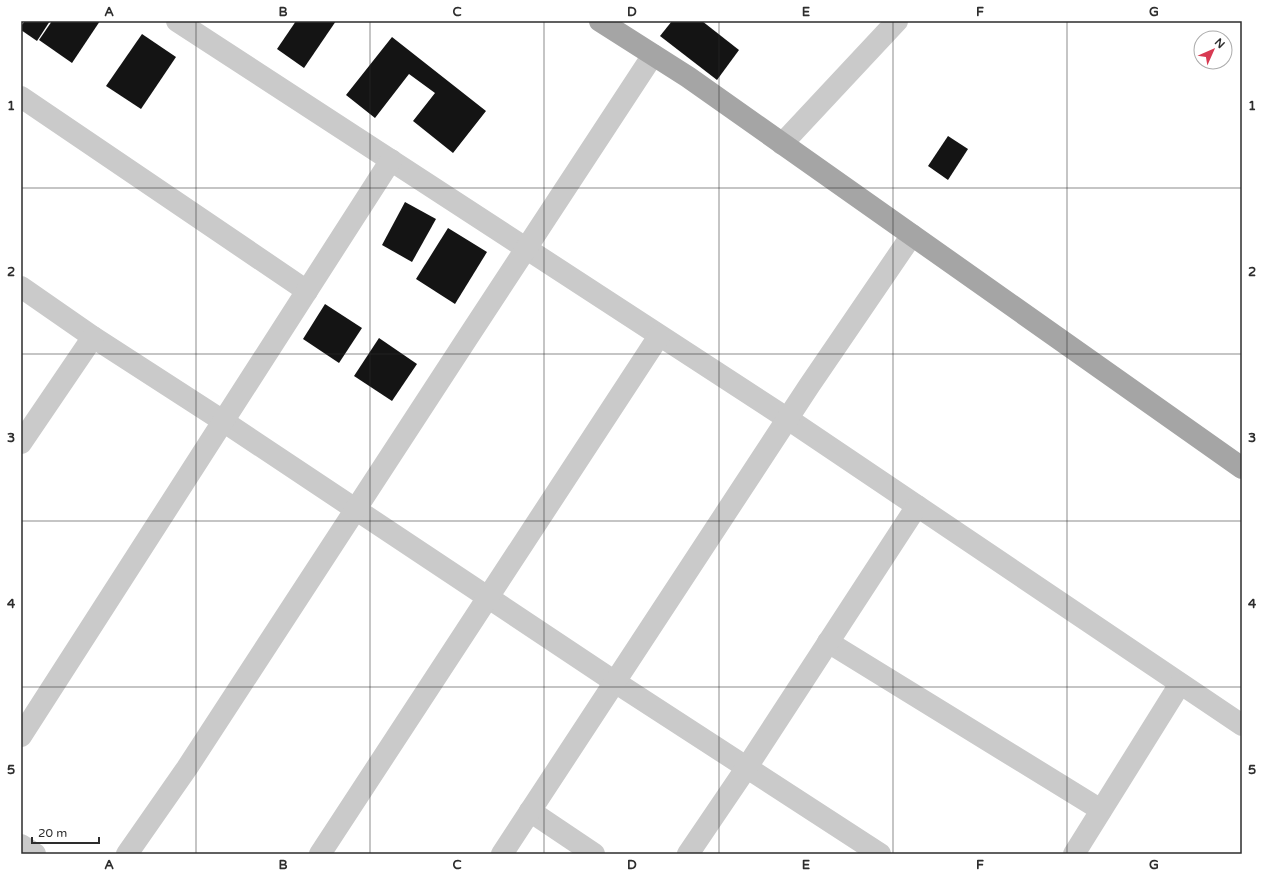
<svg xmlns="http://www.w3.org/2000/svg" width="1263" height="875" font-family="'Varela Round',sans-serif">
<rect width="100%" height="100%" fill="#fff"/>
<!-- building -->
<g fill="#141414">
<polygon points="25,21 50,21 37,41 21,30 21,26"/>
<polygon points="52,21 100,21 72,63 39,40"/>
<polygon points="296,21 336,21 304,68 277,49"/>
<polygon points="672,21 702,21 739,50 717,80 660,36"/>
<polygon points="142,34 176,57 141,109 106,86"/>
<polygon points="392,37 486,111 453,153 413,121 435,93 409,74 375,118 346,95"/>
<polygon points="948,136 968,149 948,180 928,166"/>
<polygon points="405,202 436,219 412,262 382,245"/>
<polygon points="448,228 487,252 455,304 416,279"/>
<polygon points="325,304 362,328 339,363 303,339"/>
<polygon points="379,338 417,364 392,401 354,376"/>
</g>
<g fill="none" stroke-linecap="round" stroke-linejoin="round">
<!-- minor -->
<g stroke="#cacaca" stroke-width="22">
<polyline points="177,21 788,419 1242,725"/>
<polyline points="21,97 307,291"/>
<polyline points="782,144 897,21"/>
<polyline points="21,287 93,337 223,421 615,682 880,854"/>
<polyline points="21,443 93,337"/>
<polyline points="828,642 1101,810"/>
<polyline points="21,736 391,160"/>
<polyline points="530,811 594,854"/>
<polyline points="21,845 35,854"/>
<polyline points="127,854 187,768 468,337 653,55"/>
<polyline points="320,854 659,336"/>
<polyline points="502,854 809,386 912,235"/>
<polyline points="688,854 747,767 917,506"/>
<polyline points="1074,854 1180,684"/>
</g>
<!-- major -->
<polyline stroke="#a5a5a5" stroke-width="22" points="600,21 688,77 1242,468"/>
</g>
<!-- grid -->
<path fill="none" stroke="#2d2d2d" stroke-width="1" stroke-opacity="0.55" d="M 196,21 L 196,854M 370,21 L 370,854M 544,21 L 544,854M 719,21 L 719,854M 893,21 L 893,854M 1067,21 L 1067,854M 21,188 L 1242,188M 21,354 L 1242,354M 21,521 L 1242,521M 21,687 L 1242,687"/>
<!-- border -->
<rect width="1263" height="875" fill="none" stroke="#ffffff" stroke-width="44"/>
<!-- north arrow -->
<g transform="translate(1213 50) rotate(45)"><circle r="19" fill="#ffffff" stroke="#ababab"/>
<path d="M0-3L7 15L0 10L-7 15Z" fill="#d83a52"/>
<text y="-6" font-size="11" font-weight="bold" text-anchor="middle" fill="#2d2d2d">N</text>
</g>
<!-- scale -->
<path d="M32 837v6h67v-6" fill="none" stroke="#2d2d2d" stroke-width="2"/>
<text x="38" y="837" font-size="12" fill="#2d2d2d" stroke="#ffffff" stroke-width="3" paint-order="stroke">20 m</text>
<rect x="22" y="22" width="1219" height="831" fill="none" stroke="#2d2d2d" stroke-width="1.5"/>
<g font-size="13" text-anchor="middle" font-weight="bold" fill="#2d2d2d">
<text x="109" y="16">A</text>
<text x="283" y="16">B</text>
<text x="457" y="16">C</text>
<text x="632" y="16">D</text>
<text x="806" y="16">E</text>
<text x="980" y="16">F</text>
<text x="1154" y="16">G</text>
<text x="11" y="110">1</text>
<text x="1252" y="110">1</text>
<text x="11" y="276">2</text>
<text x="1252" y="276">2</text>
<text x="11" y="442">3</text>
<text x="1252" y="442">3</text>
<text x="11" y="608">4</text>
<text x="1252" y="608">4</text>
<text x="11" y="774">5</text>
<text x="1252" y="774">5</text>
<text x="109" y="869">A</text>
<text x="283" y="869">B</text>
<text x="457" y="869">C</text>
<text x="632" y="869">D</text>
<text x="806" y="869">E</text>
<text x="980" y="869">F</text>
<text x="1154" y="869">G</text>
</g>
</svg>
